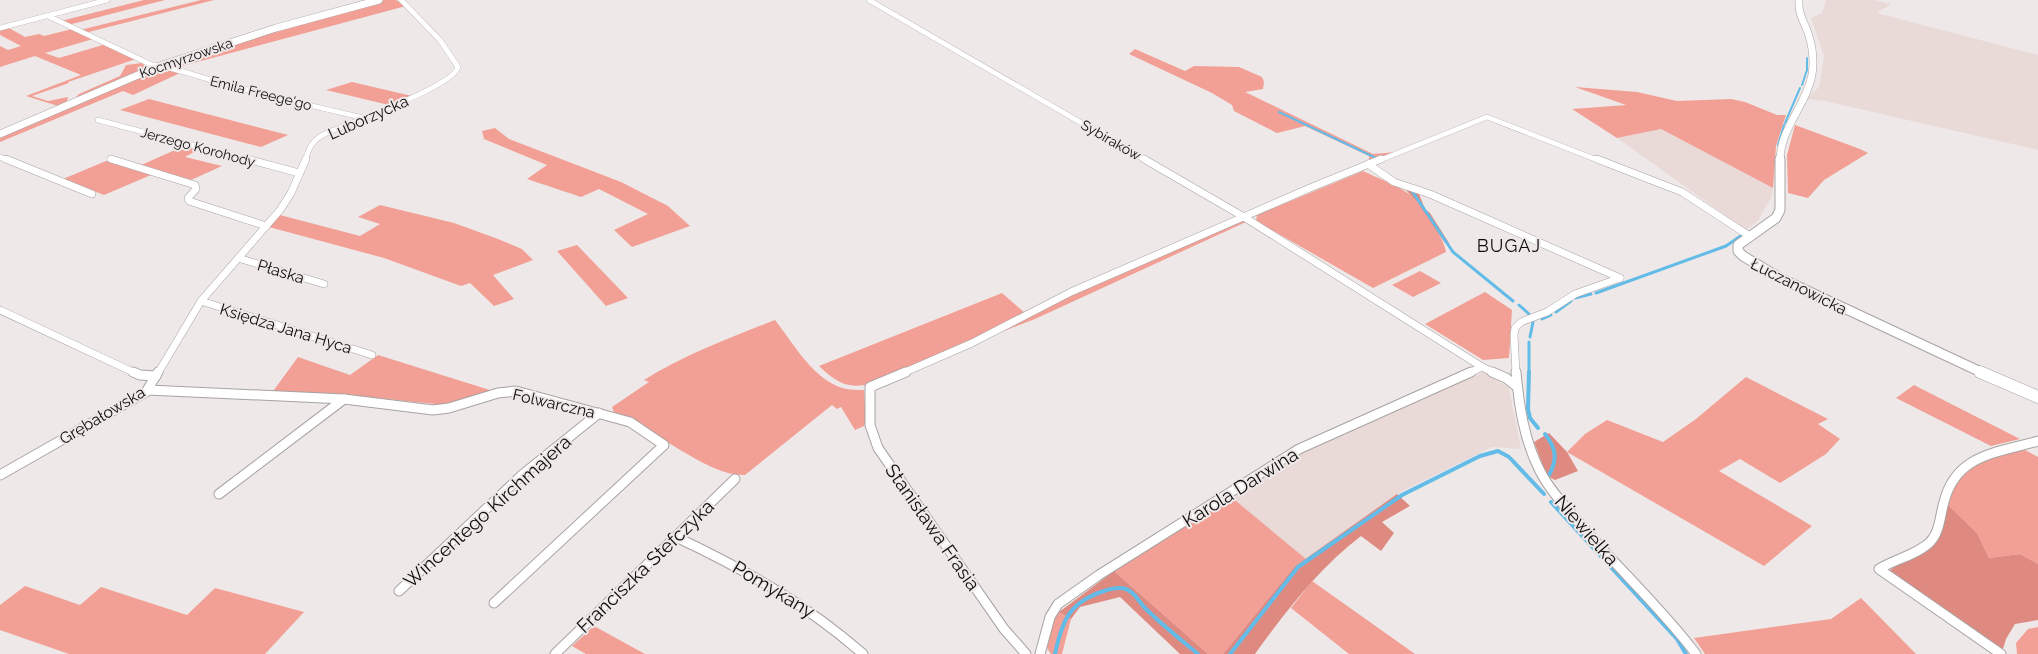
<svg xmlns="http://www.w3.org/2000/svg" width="2038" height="654" font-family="Raleway,sans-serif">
<rect width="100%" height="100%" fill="#eee9e8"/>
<!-- built -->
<g fill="#e9dad8">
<polygon points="1826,0 1873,0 1891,4 1877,13 2038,55 2038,150 1825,101 1806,99 1819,87 1824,56 1811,18 1822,13"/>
<polygon points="1661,129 1773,188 1772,196 1758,221 1746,230 1617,138"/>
<polygon points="1484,372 1509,388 1521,449 1492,447 1397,494 1306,559 1230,496 1325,440"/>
</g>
<!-- green -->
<g fill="#f29f95">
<polygon points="144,0 165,0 68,25 61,21"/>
<polygon points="201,0 214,0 85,33 80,30"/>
<polygon points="383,0 396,0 406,6 175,68 169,65 282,27"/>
<polygon points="7,27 25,37 39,34 44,36 72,29 93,39 45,53 59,58 106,44 136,59 68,82 69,83 32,96 48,101 68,97 67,101 58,106 26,96 81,75 35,56 0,67 0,46 8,50 21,46 0,35 0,29"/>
<polygon points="1135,49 1185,71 1194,66 1239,67 1262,77 1264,82 1263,89 1245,92 1373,154 1396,152 1369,162 1369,156 1305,126 1277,133 1234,111 1232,105 1212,93 1129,54"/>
<polygon points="142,63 147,68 81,97 76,97 79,94 120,76 126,65"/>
<polygon points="158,68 180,73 133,95 123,91 0,142 0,136"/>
<polygon points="352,82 412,96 389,105 326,90"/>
<polygon points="1575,87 1637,92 1677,101 1731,99 1745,102 1777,115 1786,115 1776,146 1773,188 1661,129 1617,138 1572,109 1626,105"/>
<polygon points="149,99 288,135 261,147 120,110"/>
<polygon points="1795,125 1860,149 1868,153 1824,180 1808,198 1788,193 1787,155"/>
<polygon points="495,128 509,139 621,182 668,206 690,226 632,247 614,230 648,214 599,189 581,197 527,179 547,165 484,139 482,131"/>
<polygon points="184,146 198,150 185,157 222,166 191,180 139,166"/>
<polygon points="106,161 151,175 104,195 63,179"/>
<path d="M 1363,171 C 1377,178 1396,184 1409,194 C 1421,203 1444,237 1446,252 L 1373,288 L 1256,221 L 1257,215 Z"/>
<polygon points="380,205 454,223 498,239 522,249 533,260 493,275 514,299 494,306 470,283 461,286 384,258 269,227 280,215 360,236 380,224 358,217"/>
<polygon points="1240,221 1246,222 1035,319 985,338 1049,305"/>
<polygon points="577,245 628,298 606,306 557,251"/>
<polygon points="1420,271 1441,283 1413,297 1392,285"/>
<polygon points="1485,292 1512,310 1509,358 1483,360 1425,324"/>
<path d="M 1002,293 L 1025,313 L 976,338 L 877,382 C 850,390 839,385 819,366 Z"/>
<path d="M 775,320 C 793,343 810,374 837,386 C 845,390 855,390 864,390 L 866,422 L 864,426 L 855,430 L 841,407 L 837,409 L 832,405 L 745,475 C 708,477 651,426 614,412 L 612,407 L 649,382 L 644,380 C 686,354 730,338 775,320 Z"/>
<polygon points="378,355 493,391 445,405 346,395 271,394 298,357 350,375"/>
<polygon points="1746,377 1828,419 1818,424 1840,439 1826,454 1780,483 1740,459 1719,471 1812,526 1764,566 1567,452 1585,434 1607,420 1663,442 1696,419"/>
<polygon points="1914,385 2020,439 1991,446 1896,398"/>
<polygon points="2025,450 2038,457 2038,564 2020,554 1989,558 1977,533 1944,501 1958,473 1981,457"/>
<polygon points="1230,496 1306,559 1294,567 1223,654 1208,654 1114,571"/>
<polygon points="1312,581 1415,654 1349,654 1291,608"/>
<polygon points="25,586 80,605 101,587 187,615 215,588 304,612 265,654 69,654 0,630 0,605"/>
<polygon points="1861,598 1916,654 1705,654 1694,638 1831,619"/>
<polygon points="1059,612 1071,619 1062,654 1051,654 1042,641 1048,622"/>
<polygon points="594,626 645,654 586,654 572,646"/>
<polygon points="2038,627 2038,654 2017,654 2016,643 2028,629"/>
</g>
<!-- forest -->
<g fill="#df8a80">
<polygon points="1405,189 1419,194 1425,209 1430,213 1449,243 1445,243 1418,203"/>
<polygon points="1549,433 1567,452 1578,471 1555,480 1547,476 1534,442"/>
<path d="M 1397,494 L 1410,506 L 1382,522 L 1394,533 L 1381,551 L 1361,536 C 1319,568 1286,611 1255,654 L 1223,654 L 1294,567 Z"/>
<polygon points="1944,501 1977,533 1989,558 2020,554 2038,564 2038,620 2015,624 2006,639 2003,649 1930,602 1889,571 1931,540"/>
<polygon points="1114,571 1208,654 1180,654 1120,597 1080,607 1071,619 1059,612"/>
</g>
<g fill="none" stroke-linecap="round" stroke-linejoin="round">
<!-- stream-far2 -->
<g stroke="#63bbe7" stroke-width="2">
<polyline points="1802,85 1807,70 1807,58"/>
<polyline points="1279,112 1376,158"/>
<polyline points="1785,123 1800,88"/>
<polyline points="1778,145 1784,125"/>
</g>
<!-- stream-far1 -->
<g stroke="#63bbe7" stroke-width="3">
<polyline points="1412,191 1453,252 1513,301"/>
<polyline points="1596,293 1726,246 1742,235"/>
<polyline points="1575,298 1591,294"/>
<polyline points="1519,305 1529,314"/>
<polyline points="1556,312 1571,301"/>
<polyline points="1542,319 1551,315"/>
<polyline points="1530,337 1533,322"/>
<polyline points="1529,373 1529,342"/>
</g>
<!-- stream -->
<g stroke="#63bbe7" stroke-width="4">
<polyline points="1529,372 1528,409 1530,418 1538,428"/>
<path d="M 1545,434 C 1556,448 1558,459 1549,475"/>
<polyline points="1551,502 1677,639 1686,654"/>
<path d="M 1055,654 C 1062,621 1069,602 1104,591 C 1110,589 1120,587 1126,589 C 1135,592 1139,602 1145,608 C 1162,625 1180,639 1198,654"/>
<polyline points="1230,654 1298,567 1402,495 1480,456 1498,451 1509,457 1544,494"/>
</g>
<!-- street-far2 casing -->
<g stroke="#a8a3a2" stroke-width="5.5">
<g id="street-far2">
<polyline points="869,0 1147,161"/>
<path d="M 48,16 L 152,65 C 176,68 199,77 222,83 C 269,96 317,107 364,118"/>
<polyline points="0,28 107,0"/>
<polyline points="98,120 252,161"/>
<polyline points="0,157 9,161"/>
<polyline points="110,159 115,161"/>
<path d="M 305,161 C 307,155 309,147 313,143 C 319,134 337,129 347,125 C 366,116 454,85 458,67 L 440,40 L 401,0"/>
<polyline points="1378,161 1487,117 1600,161"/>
</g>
</g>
<!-- street-far1 casing -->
<g stroke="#a8a3a2" stroke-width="8">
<g id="street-far1">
<polyline points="6,159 92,194"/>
<polyline points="111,159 195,185 196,189 188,198 189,201 266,226"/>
<polyline points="247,159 299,173"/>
<polyline points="1144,159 1244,217 1482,367 1495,373"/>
<polyline points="1597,159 1682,192 1751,237"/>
<polyline points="1368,164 1394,182 1430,194 1620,278"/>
<polyline points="238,258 324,284"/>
<polyline points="201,301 372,355"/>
<polyline points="0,310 135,373"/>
<polyline points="158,373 201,301 280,210 291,193 306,159"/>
<polyline points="903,373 972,343 1071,292 1310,188 1381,159"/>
<polyline points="1469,373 1482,367"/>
<polyline points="1516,373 1514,335 1515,328 1521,322 1547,312 1575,294 1620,278"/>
</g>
</g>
<!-- street casing -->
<g stroke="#a8a3a2" stroke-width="11">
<g id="street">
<polyline points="133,372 140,375 156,376"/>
<polyline points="906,372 870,387 870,425 878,448 1004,629 1026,654"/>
<polyline points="1492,372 1506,378 1516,386"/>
<path d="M 1516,372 C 1519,406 1524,440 1540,471 C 1549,489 1564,505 1577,520 C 1615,566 1660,606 1696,654"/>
<polyline points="148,390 344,399 433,410 449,408 498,393 516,391 630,422 664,445 494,603"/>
<polyline points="0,475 146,392 158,372"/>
<polyline points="219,494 344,399"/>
<path d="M 676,537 C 744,569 806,604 863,654"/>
<polyline points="399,591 522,475 599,413"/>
<polyline points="555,654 735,479"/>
<polyline points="1040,654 1050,617 1058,604 1099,575 1299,449 1471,372"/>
<path d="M 2001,654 L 1879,569 C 1895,559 1917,555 1930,542 C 1940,532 1940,515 1944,502 C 1956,454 1997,453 2038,441"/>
</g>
</g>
<!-- secondary-far2 casing -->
<g stroke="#a8a3a2" stroke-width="8">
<g id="secondary-far2">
<polyline points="0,134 159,66 276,28 379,0"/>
<path d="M 1780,161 C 1780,128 1806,106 1812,75 C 1814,62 1813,49 1809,36 C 1805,22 1798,16 1799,0"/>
</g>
</g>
<!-- secondary-far1 casing -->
<g stroke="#a8a3a2" stroke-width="11">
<polyline id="secondary-far1" points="1780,159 1780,210 1776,218 1738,245 1738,251 1743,256 1782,279 1983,373"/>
</g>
<!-- secondary casing -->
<g stroke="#a8a3a2" stroke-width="13">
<polyline id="secondary" points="1980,372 2038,397"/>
</g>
<!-- street-far2 -->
<use href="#street-far2" stroke="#fff" stroke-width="5"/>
<!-- street-far1 -->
<use href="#street-far1" stroke="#fff" stroke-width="7"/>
<!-- street -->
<use href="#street" stroke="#fff" stroke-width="9"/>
<!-- secondary-far2 -->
<use href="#secondary-far2" stroke="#fff" stroke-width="7"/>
<!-- secondary-far1 -->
<use href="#secondary-far1" stroke="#fff" stroke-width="9"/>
<!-- secondary -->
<use href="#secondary" stroke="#fff" stroke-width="12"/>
</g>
<g text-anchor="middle" stroke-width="4" stroke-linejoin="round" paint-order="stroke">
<!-- far-street labels -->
<g font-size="14" fill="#0e0c0c" stroke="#eee9e8">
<text transform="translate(186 58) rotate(-19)" y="5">Kocmyrzowska</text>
<text transform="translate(261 93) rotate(14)" y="5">Emila Freege'go</text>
<text transform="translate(1111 140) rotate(30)" y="5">Sybiraków</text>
<text transform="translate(198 147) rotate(15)" y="5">Jerzego Korohody</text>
</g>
<!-- street labels -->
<g font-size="16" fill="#0e0c0c" stroke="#eee9e8">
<text transform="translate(368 117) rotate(-24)" y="6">Luborzycka</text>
<text transform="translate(281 271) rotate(17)" y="6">Płaska</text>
<text transform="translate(1799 286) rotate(27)" y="6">Łuczanowicka</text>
<text transform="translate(286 328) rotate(17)" y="6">Księdza Jana Hyca</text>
<text transform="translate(554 403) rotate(13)" y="6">Folwarczna</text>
<text transform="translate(102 415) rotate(-31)" y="6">Grębałowska</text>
</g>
<!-- neighbourhood labels -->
<g font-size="18" letter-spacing="1" fill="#0e0c0c" stroke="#eee9e8">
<text x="1509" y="252">BUGAJ</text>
</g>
<!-- near-street labels -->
<g font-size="19" fill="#0e0c0c" stroke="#eee9e8">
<text transform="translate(1240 487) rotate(-32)" y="7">Karola Darwina</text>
<text transform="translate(487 511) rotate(-42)" y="7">Wincentego Kirchmajera</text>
<text transform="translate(933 527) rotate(55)" y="7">Stanisława Frasia</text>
<text transform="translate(1587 530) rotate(49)" y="7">Niewielka</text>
<text transform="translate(645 566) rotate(-44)" y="7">Franciszka Stefczyka</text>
<text transform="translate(774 589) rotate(31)" y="7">Pomykany</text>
</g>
</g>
</svg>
